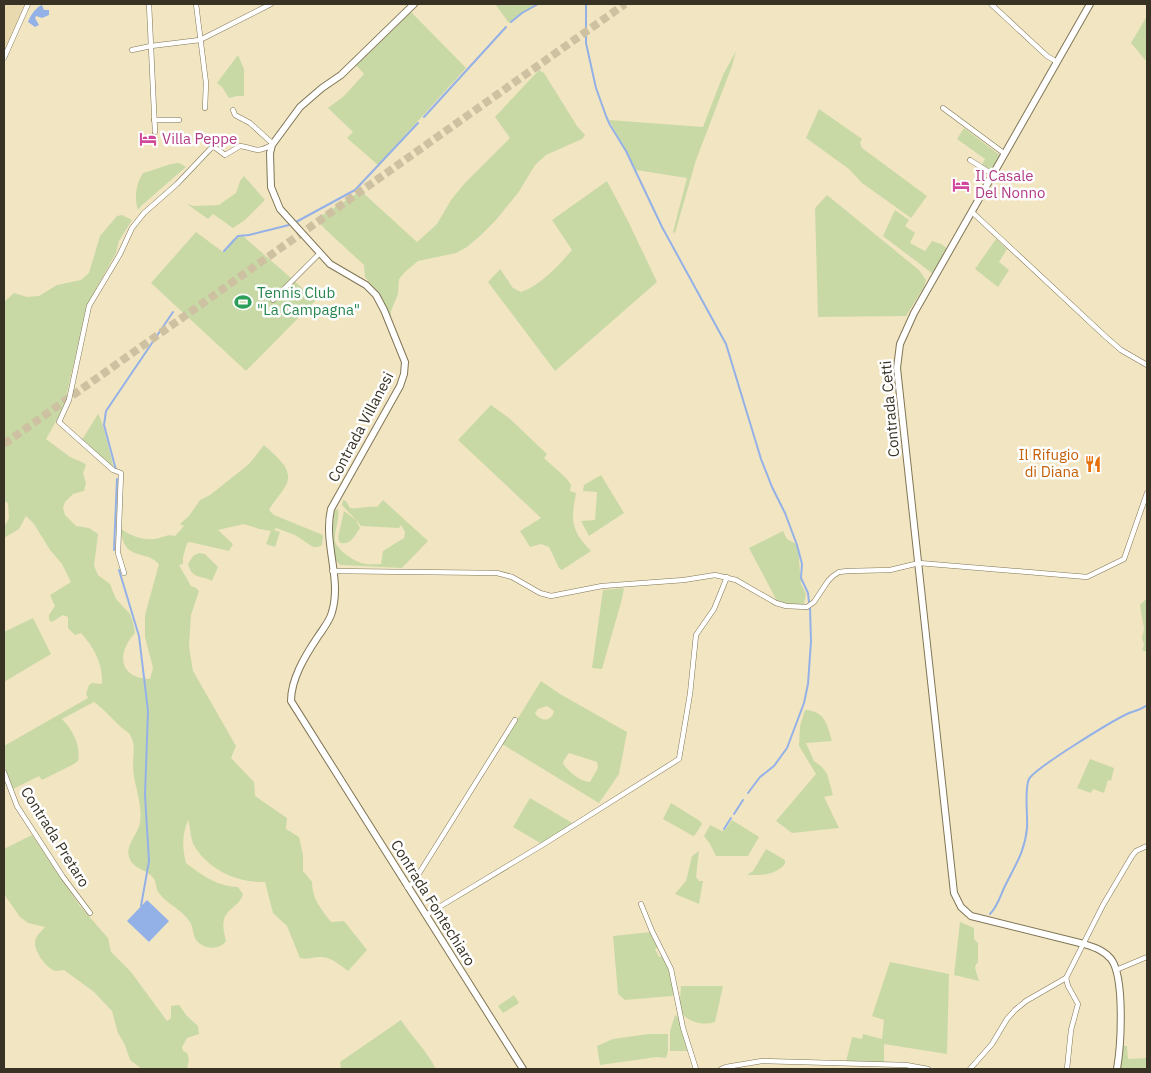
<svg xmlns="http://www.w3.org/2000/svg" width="1151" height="1073" font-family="'IBM Plex Sans',sans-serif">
<rect width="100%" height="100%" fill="#f2e5c2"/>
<!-- built -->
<polygon fill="#e9d9af" points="4,4 27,4 4,54"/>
<!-- green -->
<g fill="#c9d9a6" fill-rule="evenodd">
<polygon points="495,4 535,4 509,23"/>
<polygon points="411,12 466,68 378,165 347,138 353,132 328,108 344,96 364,74 356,65"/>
<polygon points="1147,16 1147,62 1131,43"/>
<polygon points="736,51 732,66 696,160 675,233 673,232 687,178 636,170 609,120 703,127 723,75"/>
<polygon points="238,55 244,69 244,96 237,96 229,98 222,87 217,83"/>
<polygon points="539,70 544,73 577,126 585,135 582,139 546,155 535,165 518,193 496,220 481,235 467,247 456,253 418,261 405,272 399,279 398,294 391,311 391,323 382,298 365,277 364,265 326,230 316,219 361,191 417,242 437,224 451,200 465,183 510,138 495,117"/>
<polygon points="819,109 862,139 860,143 862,148 927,196 911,218 862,183 849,169 806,138"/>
<polygon points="964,128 1001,156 992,172 982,165 985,159 957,139"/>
<path d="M 179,163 L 186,167 L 141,206 L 138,210 C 134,197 136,184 143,173 C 156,170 166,164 179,163 Z"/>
<polygon points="244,176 265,200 245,220 233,228 213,214 208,219 187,204 194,206 219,205 236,193 240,181"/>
<path d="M 607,181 L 629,223 L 657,282 L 555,371 L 488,282 L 500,269 L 513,288 L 521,292 C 541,285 558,266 572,250 L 552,220 Z"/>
<polygon points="827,195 919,270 926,280 924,287 906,316 818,317 815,208"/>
<polygon points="895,210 909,220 905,226 915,233 910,243 925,251 932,241 941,244 948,249 933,274 883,236"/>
<path d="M 122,215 L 132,220 L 119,241 L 116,253 L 88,303 L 63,409 L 46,439 L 70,457 L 84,463 L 86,465 L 83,473 L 86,483 L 84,491 L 73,494 L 65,502 L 63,508 L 65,515 L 76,526 L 89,528 L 98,534 L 94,566 L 98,575 L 110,584 L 116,599 L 130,614 L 133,622 L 135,633 C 116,654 119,678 150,679 L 153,668 L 145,637 L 145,615 L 159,564 C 145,549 123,562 121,529 C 132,536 145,542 159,538 C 166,536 168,534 175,536 L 184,526 L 180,524 L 189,516 L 200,500 L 210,495 L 249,464 L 264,445 C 275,456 296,469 285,487 C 280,495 274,501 269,510 L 274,515 L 323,535 L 322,545 L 318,547 L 313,547 L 295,535 L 276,528 L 274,530 L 280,532 L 275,547 L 266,544 L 271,531 L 259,529 L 244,524 L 218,530 L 233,544 L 229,551 L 190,542 L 187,543 L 183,557 L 183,564 L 179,565 L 191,586 L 196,588 L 199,591 L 191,615 L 189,647 L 193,671 L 236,746 L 231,758 L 254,782 L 255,796 L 287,818 L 286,829 L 299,837 L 303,855 L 303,871 L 312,882 C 312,899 321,909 331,922 L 344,921 L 367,950 L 348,971 C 340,965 331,957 320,957 C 312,957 308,960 300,958 L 287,926 L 273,913 L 265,882 C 238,883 209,870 195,847 C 190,840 191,828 188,820 C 182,836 182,847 186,863 C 202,875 216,886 238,887 L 243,894 C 240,906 226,909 224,920 C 222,927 225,935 226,941 C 219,951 203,949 196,940 C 193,935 193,927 190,922 C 182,909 164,903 157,890 C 156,886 156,882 154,879 C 148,869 133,870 129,857 C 125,845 139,833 140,822 C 143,803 133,784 133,765 C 133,755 136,744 130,735 C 129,732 124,730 122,728 C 112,719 105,710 94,702 L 62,719 C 73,730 81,746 78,761 L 74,764 L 42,780 L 39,776 L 13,789 L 4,765 L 4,746 L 88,698 L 86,694 L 89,685 L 92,683 L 102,684 C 103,663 94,648 81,633 L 75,635 L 68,628 L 68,617 L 63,615 L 52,622 L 49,620 L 49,615 L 55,606 L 50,595 L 71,582 L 62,564 L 50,550 L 34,524 L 26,516 L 19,529 L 4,538 L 4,527 L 9,518 L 8,503 L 4,501 L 4,302 L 14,293 L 27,297 L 39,296 L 57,285 L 81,280 L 89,273 L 100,236 L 117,216 Z"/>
<polygon points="196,232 223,252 233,239 243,236 316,300 246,371 151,283"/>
<polygon points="996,239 1007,249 999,262 1009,270 998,287 975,269"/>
<path d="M 491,405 L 509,418 L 547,454 L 544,458 L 566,478 L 571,485 L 570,491 L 576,493 C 571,521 570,529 591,551 L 562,570 L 559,568 L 549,547 L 541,544 L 530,547 L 520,531 L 541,518 L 458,440 Z"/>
<path d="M 98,414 C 102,418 112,460 114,470 L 80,443 Z"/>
<polygon points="601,475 624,513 589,536 581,521 595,520 597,492 583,491 584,485"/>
<path d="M 343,500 L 346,501 L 350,508 C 358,509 368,506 377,507 L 383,500 L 428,541 L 402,568 L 340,565 C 327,554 329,525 335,510 L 338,509 C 340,520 334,531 335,541 C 337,550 353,560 361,563 C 367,565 375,564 381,564 L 383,551 L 404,538 L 405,532 L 401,525 L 399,528 L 361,526 C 355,518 348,512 342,505 Z"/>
<path d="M 344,511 L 356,520 L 360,528 C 354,536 352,545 340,543 L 338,538 Z"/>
<polygon points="783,531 787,539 796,544 798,548 801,584 806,594 804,604 800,606 777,601 749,548"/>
<path d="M 199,553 L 205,554 L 218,567 L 212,581 C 202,575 192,580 188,564 L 193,556 Z"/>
<polygon points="624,588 622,599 602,669 592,668 603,590"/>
<polygon points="1147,598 1147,652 1142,650 1144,645 1142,638 1144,629 1140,605"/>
<polygon points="33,618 51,654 4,682 4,632"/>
<path d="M 541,681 L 560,694 L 627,732 L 619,774 L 599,803 L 502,744 ZM 547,706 L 554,711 C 552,722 540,722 535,713 L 538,709 ZM 569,753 L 597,762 L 598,768 L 590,782 C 581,782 569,772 563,764 L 564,760 Z"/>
<path d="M 805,710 C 825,711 827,724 832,741 L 806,743 L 814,761 L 822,767 L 827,774 L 833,795 L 824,797 L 839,828 L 792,833 L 776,821 L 816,774 L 799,746 L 800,726 Z"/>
<polygon points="1090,759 1114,768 1111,781 1108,780 1104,793 1093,789 1091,793 1077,788"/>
<polygon points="530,798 574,824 542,844 513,827"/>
<polygon points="671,803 700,821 702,824 695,835 693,836 663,819"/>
<polygon points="732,820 759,837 748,856 716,856 710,844 704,836 710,825 722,831 725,830"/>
<path d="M 32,835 L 80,906 L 108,938 L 111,952 L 131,972 L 167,1021 L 171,1018 L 171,1006 L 179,1005 L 187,1016 L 198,1026 L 199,1034 L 187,1038 L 182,1047 L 183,1051 L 187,1053 L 189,1059 L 187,1069 L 142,1069 L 130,1060 L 125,1045 L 118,1033 L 112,1011 L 94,992 L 64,970 C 62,970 59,971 56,971 C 47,969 35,953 35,943 C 35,936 41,932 45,927 L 28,923 L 20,917 L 4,894 L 4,849 Z"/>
<path d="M 766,849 L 785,860 L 785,864 C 774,876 762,875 747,875 L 753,871 Z"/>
<polygon points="699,851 696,877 699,881 703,881 699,904 675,894 686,881 692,856"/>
<polygon points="960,922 974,928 974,939 978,943 978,963 976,964 975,968 979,981 954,975"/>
<polygon points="651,932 658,947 655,949 659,957 662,956 668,968 674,993 672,996 625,1000 618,994 613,936"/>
<polygon points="890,962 949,974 947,1054 884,1044 884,1063 846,1062 852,1037 862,1039 863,1034 882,1039 884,1020 872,1016"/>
<path d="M 681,986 L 723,986 L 715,1022 C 708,1024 702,1024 695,1022 C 676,1016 680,1003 681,986 Z"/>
<polygon points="514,995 519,1003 503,1013 498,1006"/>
<polygon points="675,1015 678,1017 688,1051 670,1051 670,1031"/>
<path d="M 401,1020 C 412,1037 427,1051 436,1069 L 341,1069 L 340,1062 Z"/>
<polygon points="648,1034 668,1034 668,1051 666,1058 657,1057 600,1065 597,1046 613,1039"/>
<polygon points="1122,1046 1127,1046 1128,1059 1147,1058 1147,1069 1119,1069"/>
</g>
<!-- water -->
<g fill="#94b1e7">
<path d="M 42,5 L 44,10 L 49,10 L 49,15 L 42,18 L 36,16 L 35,18 L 39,25 L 35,27 L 28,22 C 30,16 36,7 42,5 Z"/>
<polygon points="147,900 169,921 149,942 127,921"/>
</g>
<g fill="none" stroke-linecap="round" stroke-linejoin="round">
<!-- stream -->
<g stroke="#94b1e7" stroke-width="2">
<polyline points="586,4 586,43 596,88 606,116 610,125 626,151 662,227 726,344 761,459 772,487 785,513 797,545 802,564 801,578 808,593 809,602"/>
<polyline points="511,22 522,13 538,4"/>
<polyline points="424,117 506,27"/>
<polyline points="296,222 355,190 418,123"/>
<polyline points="224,251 238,236 249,235 289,225"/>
<polyline points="116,470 104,425 106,411 173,312"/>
<polyline points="114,550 117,479"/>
<polyline points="119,570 139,636 148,711 145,795 149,861 141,906"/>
<polyline points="748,793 760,777 774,766 787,748 804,703 808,684 811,641 810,608"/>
<polyline points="734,814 743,800"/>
<polyline points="724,829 731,818"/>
<path d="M 990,914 C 997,907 1000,897 1004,888 C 1014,867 1025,852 1027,828 C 1028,816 1024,789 1029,779 C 1035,768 1112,721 1127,714 C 1134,711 1141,710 1147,705"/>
</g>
<!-- highway-tunnel -->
<polyline stroke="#cdc1a2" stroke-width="8" stroke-dasharray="8 4" stroke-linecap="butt" points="4,444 625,4"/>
<!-- street casing -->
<g stroke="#807555" stroke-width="5.5">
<g id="street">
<polyline points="149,4 155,132"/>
<polyline points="196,4 206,83 205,108"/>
<polyline points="991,4 1047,56 1057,62"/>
<polyline points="132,50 151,46 200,40 271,4"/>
<polyline points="4,58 28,4"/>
<polyline points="943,108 1005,154"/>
<polyline points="233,110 235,115 250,123 273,144"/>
<polyline points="154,120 179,120"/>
<polyline points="970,160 994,175"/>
<polyline points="972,212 1106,337 1121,350 1147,365"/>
<polyline points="273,300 320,253"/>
<polyline points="332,571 497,573 512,577 540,593 551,596 602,586 684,580 715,575 736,580 776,603 786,606 807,607 814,602 828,581 833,576 839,572 848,571 890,570 919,563 1087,577 1124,559 1147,493"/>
<path d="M 124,573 L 118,553 L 121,473 L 113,470 L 59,422 L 69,400 L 89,306 L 120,254 L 132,228 L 144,213 L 177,184 L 213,146 L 225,155 L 240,146 C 257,148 254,154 272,145"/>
<polyline points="4,772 17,806 63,877 90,913"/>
<polyline points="407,887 413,883 515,720"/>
<polyline points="641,904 652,931 671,969 683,1028 696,1069"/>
<polyline points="426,915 544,844 679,759 690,694 696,635 714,609 727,577"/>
<polyline points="1116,970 1147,957"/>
<polyline points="721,1069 726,1067 762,1061 906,1065 928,1069"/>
<polyline points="970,1069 992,1044 1007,1019 1015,1010 1026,1001 1066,978"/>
<polyline points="1067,1069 1071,1030 1078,1004 1068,986 1066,978 1103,905 1132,856 1136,851 1147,846"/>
</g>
</g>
<!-- secondary casing -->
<g stroke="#807555" stroke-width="8">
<g id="secondary">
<path d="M 414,4 L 341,75 L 322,88 L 300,107 L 272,145 L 270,153 L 271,187 L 280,209 L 330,264 L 366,285 L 376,295 L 384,310 L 405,362 L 404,374 L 400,386 L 331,509 C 323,543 342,578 332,612 C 330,621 322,630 317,638 C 305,656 291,679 291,701 L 523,1069"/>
<path d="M 1090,4 L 914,313 L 900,344 L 897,368 L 954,893 L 961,907 L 971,916 L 1084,944 C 1093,947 1104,950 1111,959 C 1125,977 1121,1046 1117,1069"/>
</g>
</g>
<!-- street -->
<use href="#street" stroke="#fff" stroke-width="4.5"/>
<!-- secondary -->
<use href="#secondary" stroke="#fff" stroke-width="6"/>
</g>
<!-- icons -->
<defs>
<g id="hotel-bare" transform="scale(1.35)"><path d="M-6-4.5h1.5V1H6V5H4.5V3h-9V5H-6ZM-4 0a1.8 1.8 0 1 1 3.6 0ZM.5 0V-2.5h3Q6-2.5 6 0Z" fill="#d1479c" stroke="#fff" stroke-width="2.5" paint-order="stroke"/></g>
<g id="stadium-bare" transform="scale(1.35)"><path d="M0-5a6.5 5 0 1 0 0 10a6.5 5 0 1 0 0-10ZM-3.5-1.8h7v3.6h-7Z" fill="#2e9e5b" stroke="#fff" stroke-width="2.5" paint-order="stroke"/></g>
<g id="restaurant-bare" transform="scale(1.35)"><path d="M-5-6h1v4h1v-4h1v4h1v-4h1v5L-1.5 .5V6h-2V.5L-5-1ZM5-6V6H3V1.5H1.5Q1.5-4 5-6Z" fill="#e8710a" stroke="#fff" stroke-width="2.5" paint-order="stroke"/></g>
</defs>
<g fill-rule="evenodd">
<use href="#hotel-bare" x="148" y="139"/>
<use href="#hotel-bare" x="961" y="185"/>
<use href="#stadium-bare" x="243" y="302"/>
<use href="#restaurant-bare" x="1093" y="464"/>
</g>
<g text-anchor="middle" stroke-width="5" stroke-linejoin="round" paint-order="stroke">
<!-- hotel labels -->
<g font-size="15" fill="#b23c85" stroke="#fff" text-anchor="start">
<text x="162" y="144">Villa Peppe</text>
<text x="975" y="181">Il Casale<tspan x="975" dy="17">Del Nonno</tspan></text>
</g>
<!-- leisure labels -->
<g font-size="15" fill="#27864d" stroke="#fff" text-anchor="start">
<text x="257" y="298">Tennis Club<tspan x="257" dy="17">"La Campagna"</tspan></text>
</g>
<!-- street labels -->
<g font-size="15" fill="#373224" stroke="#fff">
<text transform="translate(890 409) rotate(-95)" y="5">Contrada Cetti</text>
<text transform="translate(361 427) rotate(-62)" y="5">Contrada Villanesi</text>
<text transform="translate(55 837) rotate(58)" y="5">Contrada Pretaro</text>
<text transform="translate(433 903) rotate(58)" y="5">Contrada Fontechiaro</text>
</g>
<!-- food labels -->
<g font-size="15" fill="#c56008" stroke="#fff" text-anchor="end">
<text x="1079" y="460">Il Rifugio<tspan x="1079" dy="17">di Diana</tspan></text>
</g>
</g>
<!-- border -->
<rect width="1151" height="1073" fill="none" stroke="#373224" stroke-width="10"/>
</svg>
